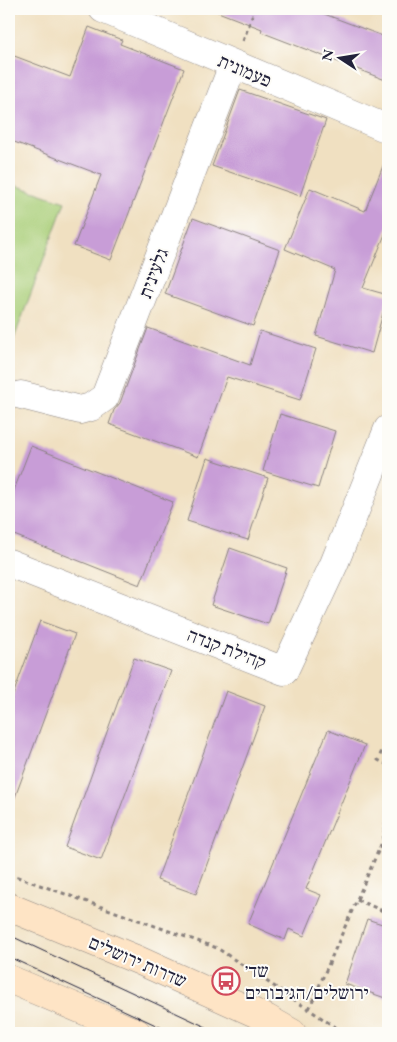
<svg xmlns="http://www.w3.org/2000/svg" width="397" height="1042" font-family="'EB Garamond','Frank Ruhl Libre',serif">
<rect width="100%" height="100%" fill="#fdfcf7"/>
<filter id="ink" filterUnits="userSpaceOnUse"><feTurbulence type="fractalNoise" baseFrequency=".02" numOctaves="2"/><feDisplacementMap in="SourceGraphic" scale="10" xChannelSelector="R" yChannelSelector="G"/><feConvolveMatrix kernelMatrix="1 2 1 2 8 2 1 2 1" color-interpolation-filters="sRGB"/></filter>
<filter id="wash" filterUnits="userSpaceOnUse"><feTurbulence type="fractalNoise" baseFrequency=".0096" numOctaves="4" result="noise"/><feDisplacementMap in="SourceGraphic" scale="20" xChannelSelector="R" yChannelSelector="G"/><feGaussianBlur stdDeviation="1.12" result="paint"/><feColorMatrix in="noise" values="0 0 0 0 0 0 0 0 0 0 0 0 0 0 0 0 0 1.4 0 .05"/><feComposite in="paint" operator="in"/></filter>
<g filter="url(#wash)">
<rect width="100%" height="100%" fill="#f0e0c1"/>
<!-- green -->
<polygon fill="#a9ce78" stroke="#66785a" points="9,183 65,202 9,352"/>
<g id="blocks">
<!-- building -->
<g fill="#c89dd7">
<polygon points="311,9 388,38 388,81 261,32 262,29 213,10"/>
<polygon points="89,27 122,40 120,44 184,69 111,260 74,246 101,175 9,140 9,54 70,77"/>
<polygon points="240,90 326,120 300,196 212,166"/>
<polygon points="387,156 388,227 363,288 388,295 372,353 316,336 335,270 285,249 310,188 365,211"/>
<polygon points="193,218 280,250 253,326 165,294"/>
<polygon points="148,328 250,365 260,331 316,349 300,400 227,377 198,457 109,424 114,410 120,403"/>
<polygon points="280,414 335,431 318,488 263,471"/>
<polygon points="31,446 173,502 140,585 9,533 9,503"/>
<polygon points="207,458 268,478 248,540 187,521"/>
<polygon points="230,548 287,568 268,624 211,605"/>
<polygon points="40,621 75,634 11,808 9,808 9,706"/>
<polygon points="134,658 171,671 101,860 65,847"/>
<polygon points="226,691 265,706 196,894 157,880"/>
<polygon points="328,730 365,745 306,889 321,895 304,936 289,929 285,940 248,924"/>
<polygon points="367,919 388,926 388,999 345,984"/>
</g>
</g>
</g>
<g filter="url(#ink)">
<use href="#blocks" fill-opacity="0" stroke="#89817e" stroke-width="1"/>
<g fill="none" stroke-linecap="round" stroke-linejoin="round">
<!-- street casing -->
<g stroke="#89817e" stroke-width="29">
<g id="street">
<polyline points="103,9 388,129"/>
<polyline points="21,395 80,410 91,407 105,397 233,65"/>
<polyline points="9,563 284,671 334,564 388,429"/>
</g>
</g>
<!-- secondary casing -->
<g stroke="#89817e" stroke-width="29">
<g id="secondary">
<polyline points="9,907 138,960 266,1018 292,1033"/>
<polyline points="9,979 137,1033"/>
</g>
</g>
<!-- path -->
<g stroke="#89817e" stroke-width="3" stroke-dasharray="4 4" stroke-linecap="butt">
<polyline points="243,41 255,9"/>
<polyline points="388,737 378,760 388,765"/>
<polyline points="383,840 388,842"/>
<polyline points="9,874 217,948 344,1033"/>
<polyline points="357,900 388,913"/>
<polyline points="309,1009 383,840 388,804"/>
</g>
<!-- street -->
<use href="#street" stroke="#fff" stroke-width="28"/>
<!-- secondary -->
<use href="#secondary" stroke="#fee4c5" stroke-width="28"/>
<!-- tram -->
<g stroke="#22223b" stroke-width="1">
<polyline points="9,935 219,1033"/>
<polyline points="9,957 173,1033"/>
</g>
</g>
</g>
<!-- icons -->
<defs>
<g id="bus-ring" transform="scale(1.4375)"><circle r="9.5" fill="#fdfcf7" stroke="#d1495b" stroke-width="1.5"/><path d="M-5-6H5V4H4V6H2V4H-2V6H-4V4H-5ZM-3.5-4V0h7V-4ZM-3.5 1.2v1.5H-2V1.2ZM2 1.2v1.5H3.5V1.2Z" fill="#d1495b"/></g>
</defs>
<g fill-rule="evenodd">
<use href="#bus-ring" x="226" y="981"/>
</g>
<g text-anchor="middle" stroke-width="4" stroke-linejoin="round" paint-order="stroke">
<!-- street labels -->
<g font-size="19" fill="#22223b" stroke="#fdfcf7">
<text transform="translate(245 70) rotate(23)" y="7">פעמונית</text>
<text transform="translate(153 273) rotate(-69)" y="7">גלעינית</text>
<text transform="translate(227 648) rotate(21)" y="7">קהילת קנדה</text>
<text transform="translate(138 961) rotate(23)" y="7">שדרות ירושלים</text>
</g>
<!-- poi labels -->
<g font-size="19" fill="#22223b" stroke="#fdfcf7" text-anchor="start">
<text x="245" y="977">שד׳<tspan x="245" dy="22">ירושלים/הגיבורים</tspan></text>
</g>
</g>
<!-- margin -->
<rect width="397" height="1042" fill="none" stroke="#fdfcf7" stroke-width="30"/>
<!-- north arrow -->
<g transform="translate(340 58) rotate(282)" stroke="#fdfcf7" stroke-width="4" paint-order="stroke">
<path d="M0-4L9 19L0 12L-9 19Z" fill="#22223b"/>
<text y="-8" font-size="14" font-weight="bold" text-anchor="middle" fill="#22223b">N</text>
</g>
</svg>
